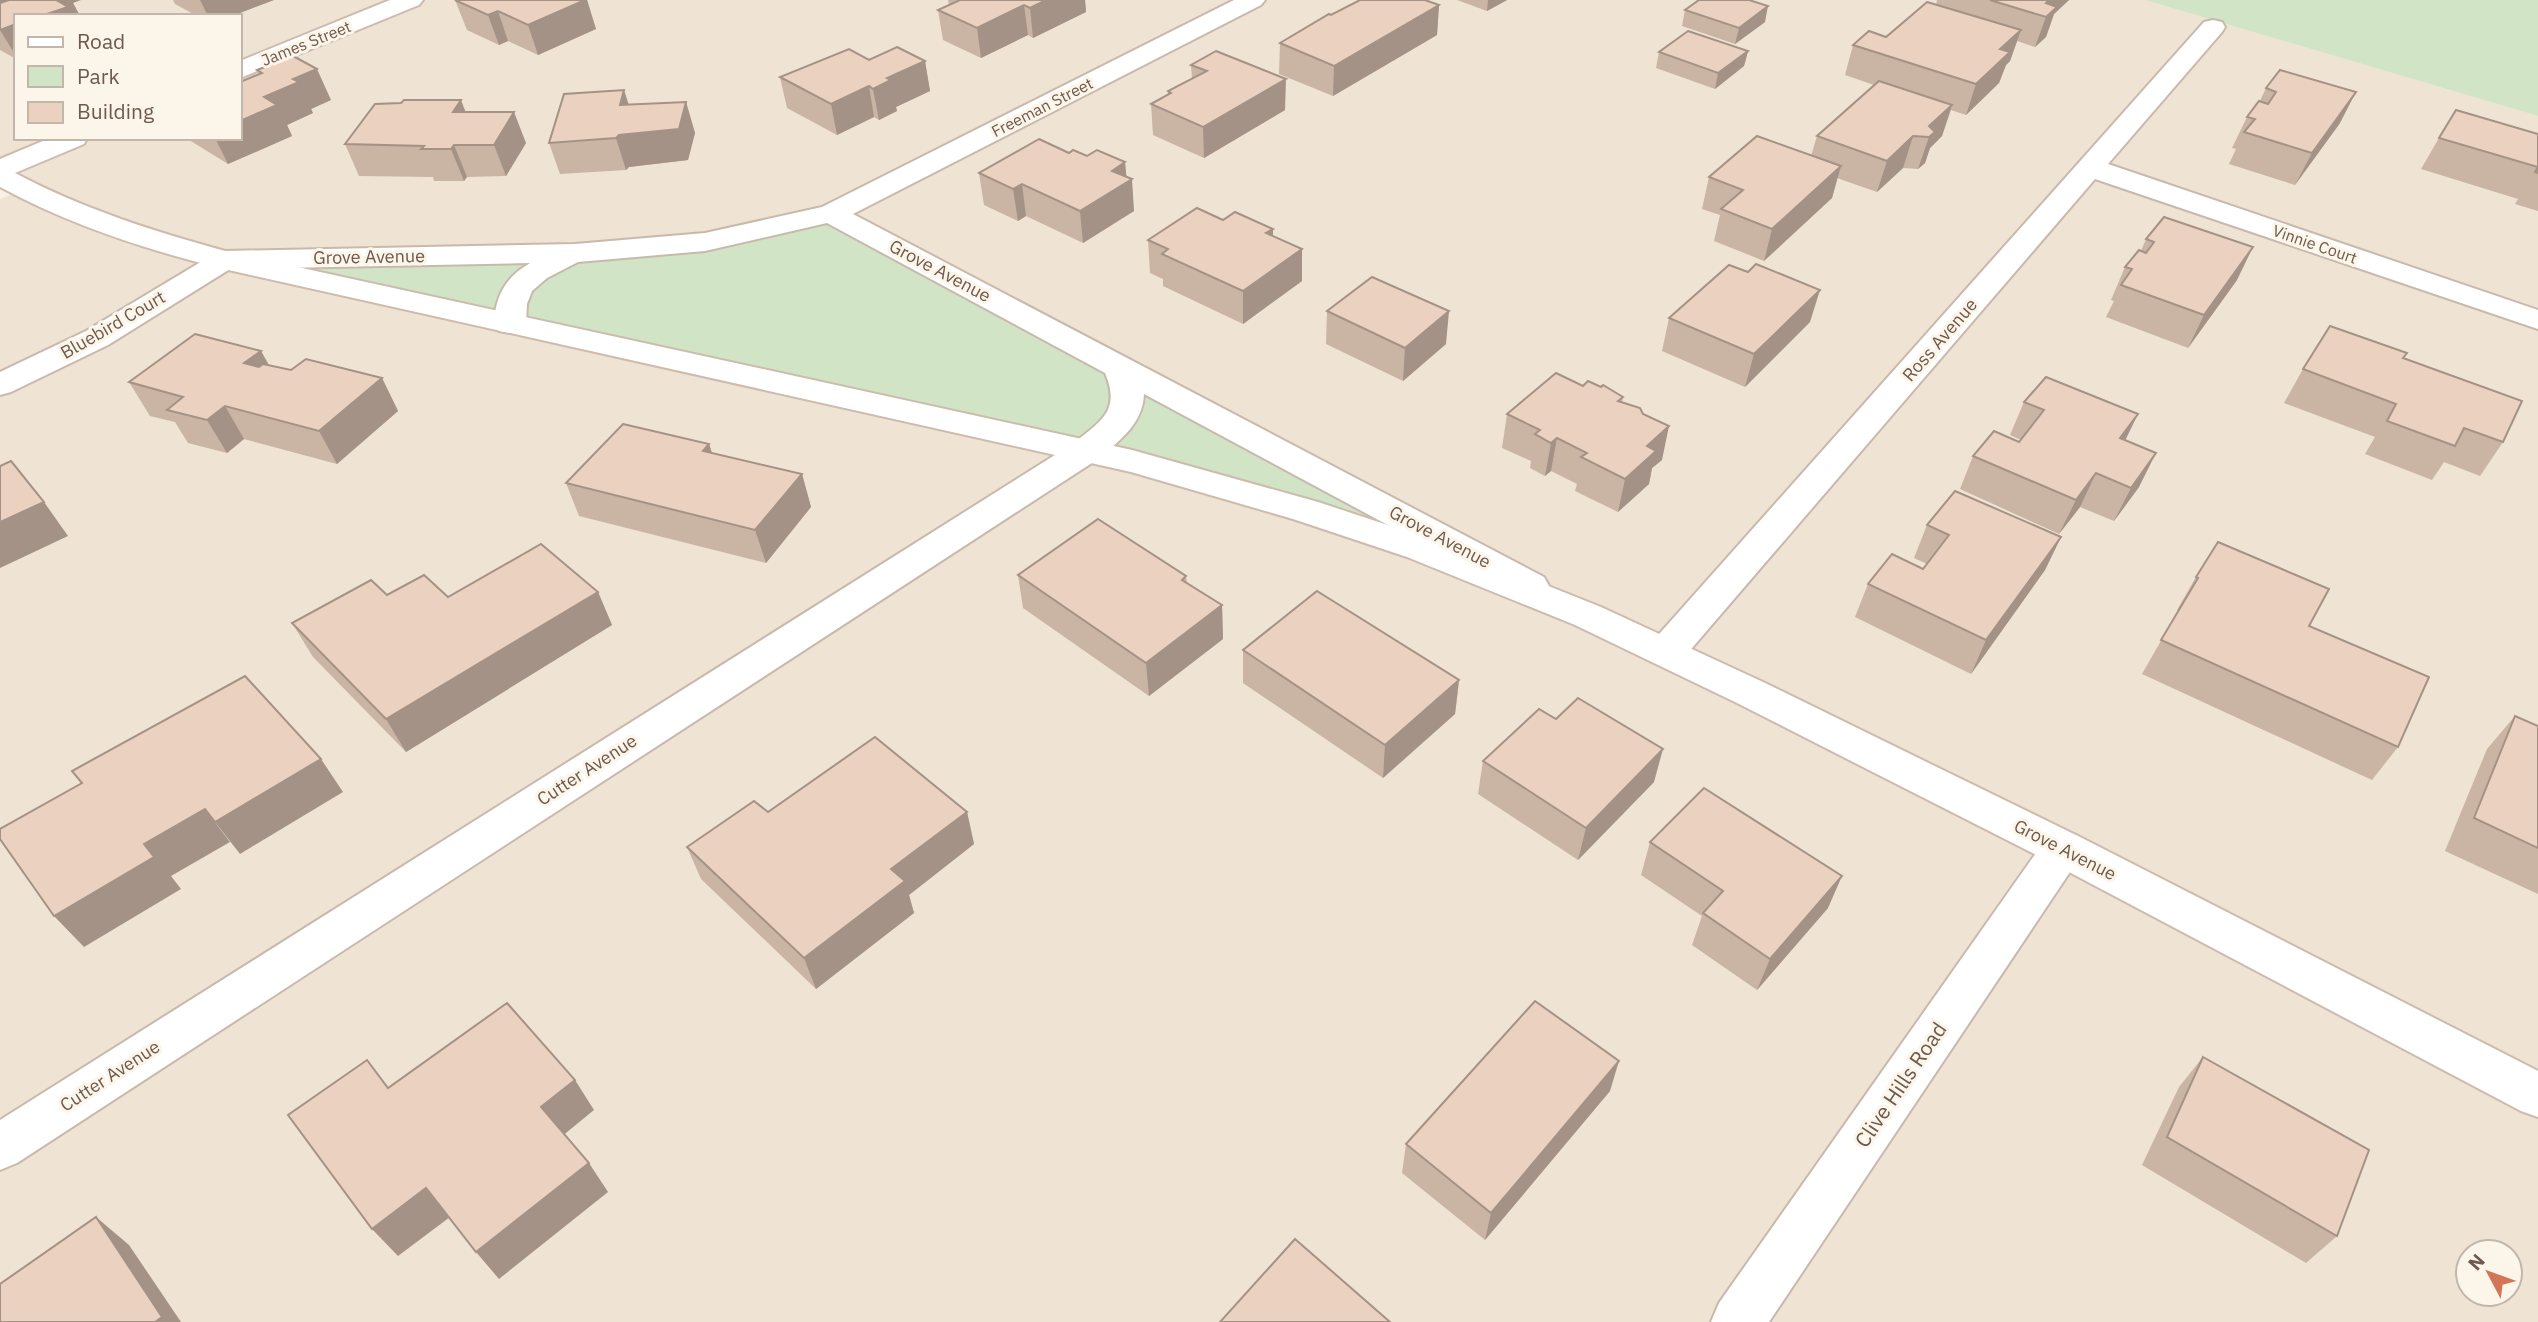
<svg xmlns="http://www.w3.org/2000/svg" width="2538" height="1322" font-family="'IBM Plex Sans',sans-serif">
<rect width="100%" height="100%" fill="#f9f1e4"/>
<!-- residential -->
<path fill="#efe3d3" fill-rule="evenodd" d="M 0,0 L 2145,0 L 2538,116 L 2538,1322 L 0,1322 L 0,199 L 24,190 L 0,176 ZM 16,16 L 240,16 L 240,138 L 16,138 ZM 2468,1252 L 2510,1252 L 2510,1294 L 2468,1294 Z"/>
<!-- green -->
<g fill="#d1e4c5">
<polygon points="2145,0 2538,0 2538,116"/>
<polygon points="831,214 1587,615 1230,487 224,260 575,253"/>
</g>
<g fill="none" stroke-linecap="round" stroke-linejoin="round">
<!-- street casing -->
<g stroke="#c8b9ac" stroke-width="4">
<g id="street">
<path d="M 1234,0 L 1265,0 L 1261,5 L 853,214 L 1544,577 L 1549,586 L 1544,595 L 1531,599 L 1518,595 L 1144,394 C 1143,424 1119,441 1098,459 L 17,1163 L 0,1170 L 0,1120 L 1074,443 C 1101,421 1121,411 1105,373 L 827,223 L 705,251 L 578,262 L 547,278 L 532,291 L 527,304 L 526,324 L 521,331 L 510,333 L 499,331 L 494,324 C 495,296 506,277 530,263 L 230,269 L 108,345 L 11,392 L 0,395 L 0,372 L 86,331 L 214,254 L 224,251 L 575,244 L 705,233 L 822,207 Z"/>
<polygon points="2213,20 2222,22 2225,27 2222,32 2108,164 2538,310 2538,329 2095,179 1680,662 1666,666 1652,662 1647,652 1652,642 2204,22"/>
<polygon points="2063,831 2078,836 2084,848 2078,860 1769,1322 1711,1322 1719,1303 2048,836"/>
</g>
</g>
<!-- secondary casing -->
<g stroke="#cdbbad" stroke-width="4">
<g id="secondary">
<polygon points="390,0 423,0 419,5 240,78 240,61"/>
<path d="M 50,138 L 87,138 L 84,144 L 15,173 C 83,209 155,232 229,252 L 1132,450 L 1318,502 L 1433,540 L 1601,607 L 1763,682 L 2082,838 L 2538,1071 L 2538,1117 L 2521,1111 L 2052,863 L 1735,702 L 1575,625 L 1407,557 L 1293,519 L 1131,472 L 224,269 C 147,250 70,225 0,187 L 0,159 Z"/>
</g>
</g>
<!-- street -->
<use href="#street" fill="#fff" fill-rule="evenodd"/>
<!-- secondary -->
<use href="#secondary" fill="#fff" fill-rule="evenodd"/>
</g>
<!-- wall -->
<g fill="#cab4a4">
<polygon points="0,0 73,3 80,16 16,16 16,59 0,50"/>
<polygon points="173,0 274,0 232,16 197,16 175,4"/>
<polygon points="455,0 587,0 596,29 538,55 508,41 499,45 467,30"/>
<polygon points="948,0 1085,0 1086,12 1033,38 1028,35 981,58 943,40 938,10 949,5"/>
<polygon points="1457,0 1507,0 1487,11"/>
<polygon points="1937,0 2069,0 2054,14 2046,37 2035,47 2017,41 2010,61 2006,65 1999,83 1966,115 1951,110 1942,136 1930,148 1925,163 1918,169 1903,168 1877,192 1837,178 1832,198 1764,261 1714,241 1720,215 1702,209 1709,177 1811,156 1817,136 1874,85 1845,75 1853,45 1886,37 1936,5"/>
<polygon points="1439,5 1437,35 1333,96 1279,74 1280,43 1331,15"/>
<polygon points="1685,10 1765,22 1735,44 1682,26"/>
<polygon points="1216,51 1285,110 1204,158 1153,135 1151,104 1168,95 1168,91 1192,79 1191,65"/>
<polygon points="1748,51 1744,66 1715,89 1656,68 1659,52"/>
<polygon points="869,60 925,61 930,91 896,107 897,111 879,120 874,117 837,135 787,108 780,77"/>
<polygon points="257,70 331,100 311,109 313,113 287,125 292,136 228,164 186,138 240,138 259,75"/>
<polygon points="2280,70 2340,123 2295,185 2229,164 2236,149 2232,148 2247,117 2260,101 2266,88"/>
<polygon points="686,102 695,133 688,160 629,167 626,170 560,174 549,143 628,104"/>
<polygon points="401,103 465,112 526,143 506,176 467,177 464,181 434,181 433,177 359,176 345,144"/>
<polygon points="2538,134 2538,211 2515,204 2518,199 2421,169 2439,138"/>
<polygon points="1069,153 1125,162 1126,177 1134,211 1083,243 1026,216 1018,221 984,205 979,173"/>
<polygon points="2164,217 2237,280 2188,348 2106,317 2114,301 2111,300 2125,267 2141,251 2146,239"/>
<polygon points="1223,220 1273,236 1302,249 1302,281 1243,324 1163,286 1163,279 1150,273 1148,240"/>
<polygon points="1748,272 1810,322 1745,387 1662,351 1669,318"/>
<polygon points="1327,311 1446,344 1403,381 1326,344"/>
<polygon points="261,351 269,365 291,370 382,378 398,411 337,464 244,439 227,453 188,443 175,422 150,416 129,382"/>
<polygon points="2404,358 2503,442 2480,476 2444,462 2432,480 2365,454 2375,437 2284,403 2303,369"/>
<polygon points="1583,386 1623,397 1622,403 1662,460 1652,468 1649,484 1618,512 1575,491 1577,484 1551,471 1545,476 1530,468 1531,461 1502,448 1507,414"/>
<polygon points="2024,402 2125,441 2139,487 2114,521 2080,507 2059,534 1960,489 1973,456 2019,442 2021,440 2010,435"/>
<polygon points="709,444 712,453 802,474 811,507 766,563 579,516 566,483"/>
<polygon points="1927,525 2061,537 2045,570 1971,674 1855,617 1868,584 1923,569 1927,564 1914,558"/>
<polygon points="1018,575 1186,576 1187,583 1222,605 1223,639 1149,696 1023,608"/>
<polygon points="2196,577 2309,626 2398,747 2372,780 2142,674 2178,611 2177,610"/>
<polygon points="598,592 612,625 406,752 313,657 292,623 387,595 448,597"/>
<polygon points="1243,650 1459,680 1455,714 1383,778 1243,683"/>
<polygon points="2515,716 2538,726 2538,894 2445,851 2487,749"/>
<polygon points="1483,761 1654,782 1578,860 1478,794"/>
<polygon points="768,812 967,812 974,844 909,895 914,913 816,989 701,879 687,847"/>
<polygon points="1650,842 1828,908 1757,990 1692,945 1702,916 1641,875"/>
<polygon points="2203,1057 2337,1236 2306,1263 2142,1165 2179,1087"/>
<polygon points="1610,1091 1485,1240 1402,1173 1406,1144"/>
</g>
<!-- shaded-wall -->
<g fill="#a49286">
<polygon points="0,0 81,0 73,3 80,16 41,16 0,11"/>
<polygon points="200,0 274,0 232,16 208,16"/>
<polygon points="585,0 587,0 596,29 538,55 528,25"/>
<polygon points="1046,0 1085,0 1086,12 1033,38 1030,8"/>
<polygon points="1488,0 1507,0 1487,11"/>
<polygon points="2049,0 2069,0 2054,14 2046,37 2035,47 2046,17 2046,3"/>
<polygon points="1024,5 1028,35 981,58 977,28"/>
<polygon points="1439,5 1437,35 1333,96 1334,66"/>
<polygon points="1768,6 1765,22 1735,44 1739,28"/>
<polygon points="498,11 508,41 499,45 488,15"/>
<polygon points="16,24 16,56 0,30"/>
<polygon points="2021,30 2010,61 2006,65 1999,83 1966,115 1976,84 2000,49"/>
<polygon points="1748,51 1744,66 1715,89 1718,73"/>
<polygon points="925,61 930,91 896,107 897,111 879,120 873,89 887,78"/>
<polygon points="317,69 331,100 311,109 313,113 287,125 292,136 228,164 215,138 240,138 240,121 264,97 293,79"/>
<polygon points="1286,79 1285,110 1204,158 1203,127"/>
<polygon points="869,86 874,117 837,135 831,104"/>
<polygon points="624,90 634,121 686,102 695,133 688,160 629,167 626,170 616,138 620,105"/>
<polygon points="2356,92 2340,123 2295,185 2312,153"/>
<polygon points="461,100 473,131 453,112"/>
<polygon points="1952,105 1942,136 1930,148 1925,163 1918,169 1929,137 1929,126"/>
<polygon points="514,112 526,143 506,176 494,145"/>
<polygon points="1913,136 1903,168 1877,192 1887,161"/>
<polygon points="454,145 467,177 464,181 451,149"/>
<polygon points="1125,162 1127,182 1132,179 1134,211 1083,243 1080,211 1112,171"/>
<polygon points="1841,166 1832,198 1764,261 1772,229"/>
<polygon points="1022,184 1026,216 1018,221 1013,189"/>
<polygon points="1273,229 1273,261 1266,233"/>
<polygon points="2253,247 2237,280 2188,348 2204,315"/>
<polygon points="1302,249 1302,281 1243,324 1243,291"/>
<polygon points="1820,290 1810,322 1745,387 1754,354"/>
<polygon points="1449,311 1446,344 1403,381 1405,348"/>
<polygon points="261,351 279,384 244,363"/>
<polygon points="382,378 398,411 337,464 319,431"/>
<polygon points="225,406 244,439 227,453 207,420"/>
<polygon points="2138,414 2122,447 2120,438"/>
<polygon points="1669,426 1662,460 1652,468 1649,484 1618,512 1625,479 1647,446"/>
<polygon points="1557,438 1551,471 1545,476 1551,443"/>
<polygon points="709,444 720,478 703,451"/>
<polygon points="2156,453 2139,487 2114,521 2131,488"/>
<polygon points="2096,473 2080,507 2059,534 2076,500"/>
<polygon points="802,474 811,507 766,563 755,530"/>
<polygon points="44,502 68,536 0,568 0,522"/>
<polygon points="2061,537 2045,570 1971,674 1986,640"/>
<polygon points="598,592 612,625 406,752 386,719"/>
<polygon points="1222,605 1223,639 1149,696 1146,663"/>
<polygon points="1459,680 1455,714 1383,778 1385,745"/>
<polygon points="1663,749 1654,782 1578,860 1586,828"/>
<polygon points="321,759 343,792 240,854 215,822"/>
<polygon points="205,809 230,842 171,876 181,889 84,947 54,916 144,844"/>
<polygon points="967,812 974,844 909,895 914,913 816,989 804,958 891,869"/>
<polygon points="1842,876 1828,908 1757,990 1770,959"/>
<polygon points="1619,1061 1610,1091 1485,1240 1491,1213"/>
<polygon points="575,1080 594,1110 561,1137 541,1107"/>
<polygon points="589,1163 608,1192 499,1279 476,1252"/>
<polygon points="426,1188 450,1217 398,1256 372,1229"/>
<polygon points="96,1217 129,1245 181,1322 155,1322"/>
</g>
<!-- building -->
<g fill="#ebd1bf" stroke="#a49286" stroke-width="2">
<polygon points="9,0 61,0 58,1 68,7 41,16 16,16 16,24 0,30 0,3"/>
<polygon points="455,0 585,0 528,25 498,11 488,15"/>
<polygon points="960,0 1046,0 1030,8 1024,5 977,28 938,10"/>
<polygon points="1360,0 1425,0 1439,5 1334,66 1280,43 1329,14 1331,15"/>
<polygon points="1699,0 1749,0 1768,6 1739,28 1685,10"/>
<polygon points="1990,0 2049,0 2046,3 2057,7 2046,17"/>
<polygon points="1927,2 2021,30 2000,49 2010,52 1976,84 1853,45 1869,31 1886,37"/>
<polygon points="1688,31 1748,51 1718,73 1659,52"/>
<polygon points="897,47 925,61 887,78 891,80 873,89 869,86 831,104 780,77 849,49 869,60"/>
<polygon points="1216,51 1286,79 1203,127 1151,104 1171,93 1168,91 1207,71 1191,65"/>
<polygon points="293,56 317,69 293,79 299,82 264,97 277,105 240,121 240,82 262,73 257,70"/>
<polygon points="2280,70 2356,92 2312,153 2244,132 2255,119 2247,117 2259,101 2268,104 2276,92 2266,88"/>
<polygon points="1879,81 1952,105 1929,126 1935,132 1929,137 1913,136 1887,161 1817,136"/>
<polygon points="624,90 620,105 686,102 679,129 619,135 616,138 549,143 564,94"/>
<polygon points="404,100 461,100 453,112 514,112 494,145 454,145 451,149 421,149 424,146 345,144 375,104 401,103"/>
<polygon points="2456,110 2538,134 2538,173 2535,172 2538,167 2439,138"/>
<polygon points="1757,136 1841,166 1772,229 1721,209 1743,190 1709,177"/>
<polygon points="1039,139 1069,153 1073,150 1087,156 1097,150 1125,162 1112,171 1132,179 1080,211 1022,184 1013,189 979,173"/>
<polygon points="1197,208 1223,220 1235,212 1273,229 1266,233 1302,249 1243,291 1162,254 1168,249 1148,240"/>
<polygon points="2164,217 2253,247 2204,315 2121,285 2132,269 2125,267 2139,250 2146,253 2154,242 2146,239"/>
<polygon points="1756,264 1820,290 1754,354 1669,318 1729,265 1748,272"/>
<polygon points="1372,277 1449,311 1405,348 1327,311"/>
<polygon points="2330,326 2407,353 2403,358 2522,401 2503,442 2464,428 2455,446 2387,421 2396,404 2303,369"/>
<polygon points="195,334 261,351 244,363 259,367 263,364 291,370 306,359 382,378 319,431 225,406 207,420 167,410 183,397 129,382"/>
<polygon points="1556,373 1583,386 1588,381 1601,387 1603,385 1623,397 1618,401 1640,408 1643,414 1669,426 1647,446 1656,451 1625,479 1581,457 1587,453 1557,438 1551,443 1535,434 1540,430 1507,414"/>
<polygon points="2046,377 2138,414 2120,438 2156,453 2131,488 2096,473 2076,500 1973,456 1994,431 2019,442 2044,410 2024,402"/>
<polygon points="623,424 709,444 703,451 802,474 755,530 566,483"/>
<polygon points="11,461 44,502 0,522 0,466"/>
<polygon points="1955,491 2061,537 1986,640 1868,584 1892,554 1923,569 1949,535 1927,525"/>
<polygon points="1098,519 1186,576 1182,580 1222,605 1146,663 1018,575"/>
<polygon points="2218,542 2329,589 2309,626 2429,677 2398,747 2161,640 2198,578 2196,577"/>
<polygon points="541,544 598,592 386,719 292,623 371,580 387,595 424,575 448,597"/>
<polygon points="1317,591 1459,680 1385,745 1243,650"/>
<polygon points="245,676 321,759 215,822 205,809 144,844 154,857 54,916 0,839 0,829 82,783 72,771"/>
<polygon points="1578,698 1663,749 1586,828 1483,761 1539,709 1556,719"/>
<polygon points="2515,716 2538,726 2538,848 2474,818"/>
<polygon points="875,737 967,812 891,869 905,881 804,958 687,847 754,801 768,812"/>
<polygon points="1704,788 1842,876 1770,959 1703,913 1723,891 1650,842"/>
<polygon points="1535,1001 1619,1061 1491,1213 1406,1144"/>
<polygon points="507,1003 575,1080 541,1107 589,1163 476,1252 426,1188 372,1229 288,1115 367,1060 388,1088"/>
<polygon points="2203,1057 2369,1150 2337,1236 2167,1137"/>
<polygon points="96,1217 162,1317 155,1322 0,1322 0,1284"/>
<polygon points="1295,1239 1390,1322 1220,1322"/>
</g>
<g text-anchor="middle" stroke-width="6" stroke-linejoin="round" paint-order="stroke">
<!-- far-street labels -->
<g font-size="16" fill="#6e594d" stroke="#fcf5e9">
<text transform="translate(306 43) rotate(-22)" y="6">James Street</text>
<text transform="translate(1042 107) rotate(-27)" y="6">Freeman Street</text>
<text transform="translate(2315 244) rotate(19)" y="6">Vinnie Court</text>
</g>
<!-- street labels -->
<g font-size="18" fill="#6e594d" stroke="#fcf5e9">
<text transform="translate(369 257) rotate(-1)" y="6">Grove Avenue</text>
<text transform="translate(940 271) rotate(28)" y="6">Grove Avenue</text>
<text transform="translate(113 325) rotate(-30)" y="6">Bluebird Court</text>
<text transform="translate(1940 340) rotate(-49)" y="6">Ross Avenue</text>
<text transform="translate(1440 537) rotate(28)" y="6">Grove Avenue</text>
<text transform="translate(587 770) rotate(-33)" y="6">Cutter Avenue</text>
<text transform="translate(2065 850) rotate(27)" y="6">Grove Avenue</text>
<text transform="translate(110 1076) rotate(-33)" y="6">Cutter Avenue</text>
</g>
<!-- near-street labels -->
<g font-size="21" fill="#6e594d" stroke="#fcf5e9">
<text transform="translate(1901 1085) rotate(-56)" y="7">Clive Hills Road</text>
</g>
</g>
<!-- legend -->
<rect x="14" y="14" width="228" height="126" fill="#fcf5e9" stroke="#c3b7ab" stroke-width="2"/>
<rect x="28" y="37" width="35" height="10" fill="#ffffff" stroke="#c3b7ab" stroke-width="2"/>
<text x="77" y="49" font-size="21" fill="#6e594d">Road</text>
<rect x="28" y="66" width="35" height="21" fill="#d1e4c5" stroke="#c3b7ab" stroke-width="2"/>
<text x="77" y="84" font-size="21" fill="#6e594d">Park</text>
<rect x="28" y="102" width="35" height="21" fill="#ebd1bf" stroke="#c3b7ab" stroke-width="2"/>
<text x="77" y="119" font-size="21" fill="#6e594d">Building</text>
<!-- north arrow -->
<g transform="translate(2489 1273) rotate(311)"><circle r="33" fill="#fcf5e9" stroke="#c3b7ab" stroke-width="2"/>
<path d="M0-5L12 26L0 18L-12 26Z" fill="#d37658"/>
<text y="-10" font-size="19" font-weight="bold" text-anchor="middle" fill="#6e594d">N</text>
</g>
</svg>
